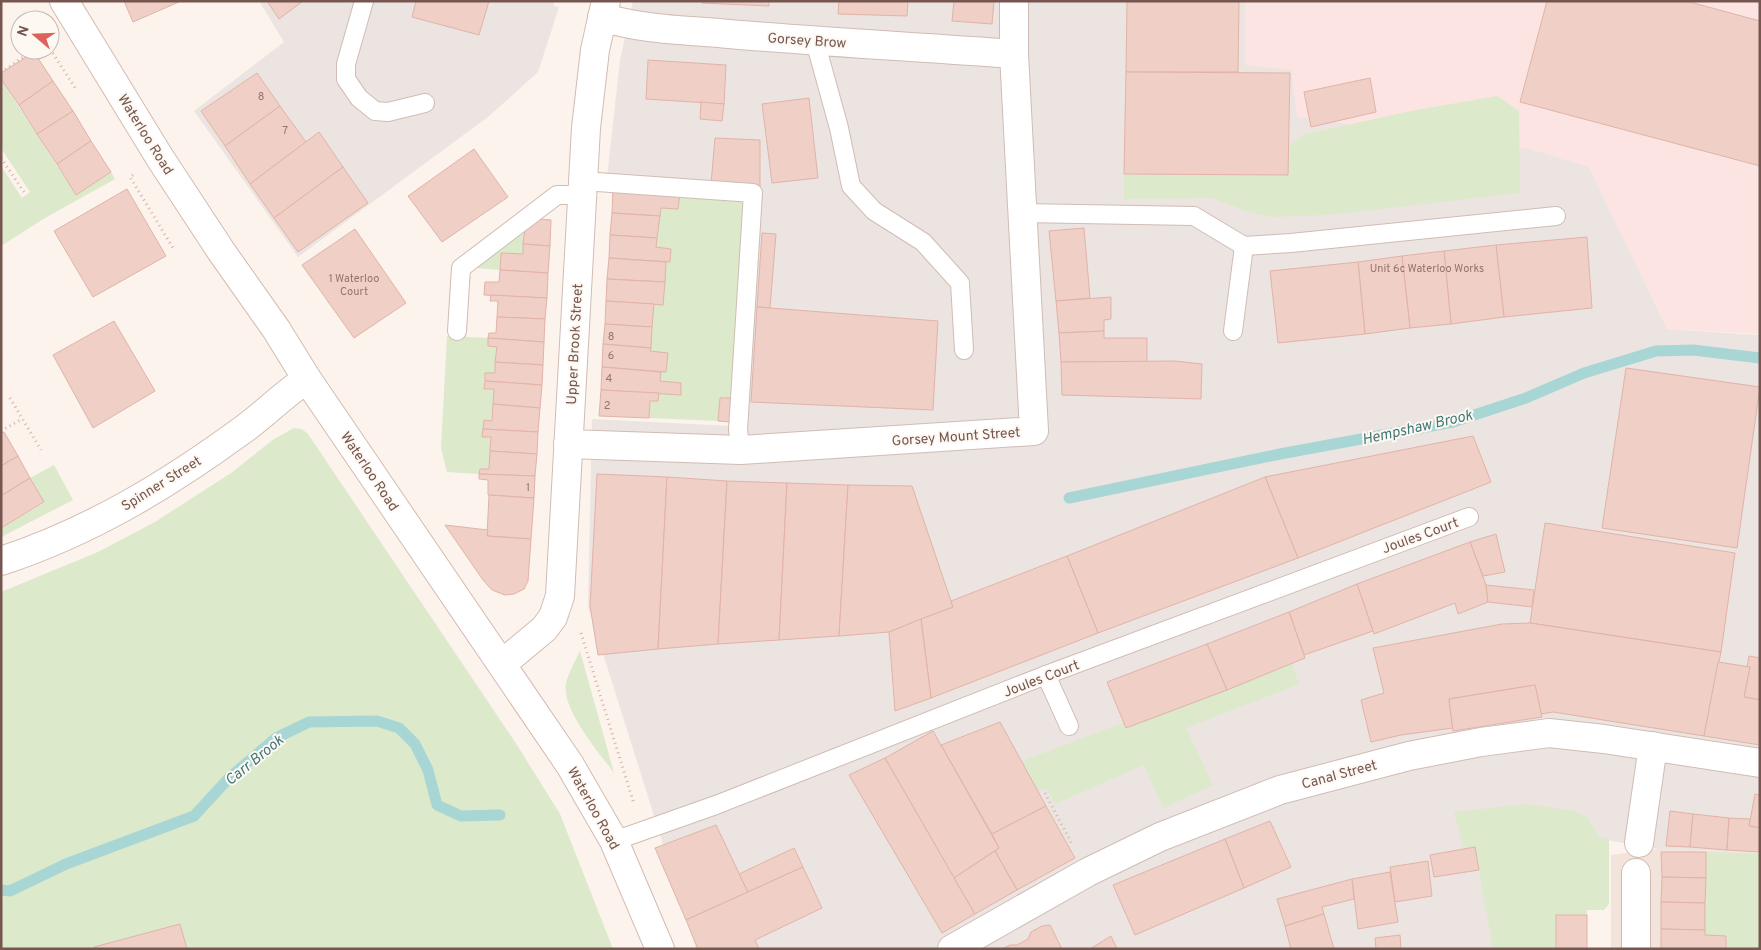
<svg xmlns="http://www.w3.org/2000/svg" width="1761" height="950" font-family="Overpass,sans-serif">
<rect width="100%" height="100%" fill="#fcf3ec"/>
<!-- residential -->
<polygon fill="#f3e4db" points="1658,849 1760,852 1760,949 1611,949 1611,855"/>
<!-- commercial -->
<polygon fill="#fbe4e1" points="1245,1 1760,1 1760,334 1667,329 1589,167 1531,149 1297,117 1245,65"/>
<!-- industrial -->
<g fill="#ece4e1">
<polygon points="259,1 554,1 554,6 559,7 538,72 488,117 298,257 194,111 284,42"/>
<polygon points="633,1 1245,1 1245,65 1291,70 1297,117 1531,149 1589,167 1667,329 1760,335 1760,852 1658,849 1481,818 1498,949 696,949 588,606 592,419 731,426 747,421 760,187 607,177 620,60"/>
</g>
<!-- green -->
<g fill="#dce9cb">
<polygon points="1,79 76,195 111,172 115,179 45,218 1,246 1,166 22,198 30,192 1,148"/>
<polygon points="1497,96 1519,111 1520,193 1328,215 1272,217 1246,211 1212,198 1124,199 1124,174 1288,175 1289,146 1306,134 1411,111"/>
<polygon points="680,194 745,198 731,398 720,398 718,421 649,418 650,401 658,401 659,393 681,395 681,383 660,381 661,372 666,371 668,353 650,351 654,304 663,304 666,262 670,262 671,249 656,247 661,208 678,209"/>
<polygon points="525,230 523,254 501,253 500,270 476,268"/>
<polygon points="447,336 488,338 488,346 497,347 495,373 485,373 484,388 494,389 492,421 484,420 483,436 491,437 489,469 480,469 479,474 447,472 441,448"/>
<polygon points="294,428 302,429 308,434 517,745 560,814 613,949 187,949 180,924 94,947 94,949 1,949 1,592 98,552 155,522 231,473 274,439"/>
<polygon points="54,465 73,500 1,537 1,528 44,503 30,478"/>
<path d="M 580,651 L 614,773 C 599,752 561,709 566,683 C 569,672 575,661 580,651 Z"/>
<polygon points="1292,664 1299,684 1186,728 1213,785 1163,808 1144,765 1055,804 1046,788 1038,791 1022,761 1123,723 1126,728"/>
<polygon points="1527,804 1575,811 1588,818 1599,837 1609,839 1609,904 1604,910 1587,910 1587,915 1556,915 1556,949 1493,949 1475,847 1464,849 1454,812"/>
<polygon points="1706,852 1760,854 1760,949 1726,949 1726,936 1705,935"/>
</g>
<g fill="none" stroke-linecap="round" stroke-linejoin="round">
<!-- stream -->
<g stroke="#a8d6d5" stroke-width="11">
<polyline points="1069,498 1280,454 1453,422 1526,398 1584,373 1656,351 1693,350 1760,358"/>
<polyline points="1,890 10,891 66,864 194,816 229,778 276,738 309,722 377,721 399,728 415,744 428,770 437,805 461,816 500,815"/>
</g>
</g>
<!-- building -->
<g fill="#efcfc6" stroke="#e1b3a7">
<polygon points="124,1 181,1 133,22"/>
<polygon points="267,1 303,1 279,19"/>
<polygon points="416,1 489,1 479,35 412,17"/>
<polygon points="702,1 769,1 769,6 702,3"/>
<polygon points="839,1 908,1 907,16 838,14"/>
<polygon points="954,1 994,1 992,24 952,21"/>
<polygon points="1127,1 1239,1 1238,72 1126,72"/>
<polygon points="1547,1 1686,1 1760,21 1760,166 1520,102"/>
<polygon points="34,52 53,81 19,105 1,79 1,73"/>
<polygon points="648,60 726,65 724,104 646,99"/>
<polygon points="1126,72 1290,73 1288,175 1124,174"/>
<polygon points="257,73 280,106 225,146 201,111"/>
<polygon points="1370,78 1376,112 1311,127 1304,92"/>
<polygon points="53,81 73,111 37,134 19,105"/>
<polygon points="809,98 818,178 772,183 762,104"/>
<polygon points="701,102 724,104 722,121 700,119"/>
<polygon points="280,106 306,142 250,184 225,146"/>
<polygon points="73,111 91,141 57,164 37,134"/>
<polygon points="319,132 343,167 274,218 250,184"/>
<polygon points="715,138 760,140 760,187 711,184"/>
<polygon points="91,141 111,172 76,195 57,164"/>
<polygon points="474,149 508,197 442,242 408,196"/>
<polygon points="343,167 368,203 298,252 274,218"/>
<polygon points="127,189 166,256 93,297 54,231"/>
<polygon points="613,189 680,194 678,209 661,208 660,216 612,213"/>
<polygon points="612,213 660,216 657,238 610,235"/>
<polygon points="538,219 551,220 550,246 523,244 525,230"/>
<polygon points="1084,228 1090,298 1056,301 1049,231"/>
<polygon points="355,229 406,303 354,338 302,265"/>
<polygon points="762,233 776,234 770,308 757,307"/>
<polygon points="610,235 657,238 656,247 671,249 670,262 609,258"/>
<polygon points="1587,237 1592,308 1504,317 1496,245"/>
<polygon points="523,244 550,246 548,273 500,270 501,253 523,254"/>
<polygon points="1496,245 1504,317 1451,324 1444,251"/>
<polygon points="1444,251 1451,324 1410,328 1402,256"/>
<polygon points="1402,256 1410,328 1365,334 1358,262"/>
<polygon points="609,258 666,262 665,282 607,279"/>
<polygon points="1358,262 1365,334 1278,343 1270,271"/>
<polygon points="500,270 548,273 547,298 484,295 485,282 499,282"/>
<polygon points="607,279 665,282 663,305 606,301"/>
<polygon points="491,295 547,298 545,319 497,317 498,301 490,301"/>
<polygon points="1111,297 1111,319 1104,320 1104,331 1059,333 1056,301"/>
<polygon points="606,301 654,304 652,327 605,324"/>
<polygon points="757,307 938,321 933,410 751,402"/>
<polygon points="497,317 545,319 544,342 488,338 489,333 496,333"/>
<polygon points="114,321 155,391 93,428 53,355"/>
<polygon points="605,324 652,327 651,348 603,344"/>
<polygon points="1104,331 1104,338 1147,338 1147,362 1061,362 1059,333"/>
<polygon points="488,338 544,342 543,365 495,362 497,347 488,346"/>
<polygon points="603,344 651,348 650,351 668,353 666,372 602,367"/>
<polygon points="1175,361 1202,364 1201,399 1062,395 1061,362"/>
<polygon points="495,362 543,365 542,385 485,381 485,373 495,373"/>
<polygon points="602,367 661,372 660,381 681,383 681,395 601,390"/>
<polygon points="1626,368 1760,387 1737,548 1602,528"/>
<polygon points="485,381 542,385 540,408 493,404 494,389 484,389"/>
<polygon points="601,390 659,393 658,401 650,401 649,418 599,416"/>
<polygon points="720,398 731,398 730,422 718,421"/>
<polygon points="493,404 540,408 538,432 483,429 484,420 492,421"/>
<polygon points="483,429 538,432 537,454 490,451 491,437 482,437"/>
<polygon points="4,432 18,456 1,466 1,433"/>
<polygon points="1473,436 1491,482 1298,558 1265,477"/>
<polygon points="490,451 537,454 535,476 479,474 480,469 489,469"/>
<polygon points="18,456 30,478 1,496 1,466"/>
<polygon points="479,474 535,476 534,498 488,495 488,480 479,479"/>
<polygon points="597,474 667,477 658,649 598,655 590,606"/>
<polygon points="667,477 727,481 718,644 658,649"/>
<polygon points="1265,477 1298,558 1098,633 1067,556"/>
<polygon points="30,478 44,502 1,528 1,496"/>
<polygon points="727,481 787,483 779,640 718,644"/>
<polygon points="787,483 848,485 839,636 779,640"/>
<polygon points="848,485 912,486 953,607 889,632 839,636"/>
<polygon points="489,495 534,498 531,539 487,536"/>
<polygon points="1545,523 1735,553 1721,652 1530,623"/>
<polygon points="445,525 488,530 487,536 531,539 528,581 524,589 514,594 505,595 492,590 483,580"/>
<polygon points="1496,534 1505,572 1483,576 1470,542"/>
<polygon points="1470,542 1486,585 1488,602 1458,614 1455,603 1374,634 1357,584"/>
<polygon points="1067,556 1098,633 931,698 921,619 953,607 951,601"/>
<polygon points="1357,584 1373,631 1304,655 1289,612"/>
<polygon points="1486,585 1534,590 1532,607 1488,602"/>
<polygon points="1289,612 1305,658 1227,690 1207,644"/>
<polygon points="921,619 931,698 895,711 889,632"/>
<polygon points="1530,623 1721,652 1704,736 1553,712 1541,714 1535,685 1449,699 1453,728 1401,735 1371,742 1361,700 1384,693 1373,648 1502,624"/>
<polygon points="1207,644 1227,690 1126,728 1107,682"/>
<polygon points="1749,656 1760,658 1760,700 1744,697 1750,667 1747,667"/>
<polygon points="1718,662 1750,667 1744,697 1760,700 1760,745 1704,736"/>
<polygon points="1535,685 1542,717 1453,731 1449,699"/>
<polygon points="1000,722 1046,806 992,834 941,745"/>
<polygon points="933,731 999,848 954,878 885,758"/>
<polygon points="885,758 975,914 942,933 849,775"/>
<polygon points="1755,794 1760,795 1760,828 1749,826"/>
<polygon points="1046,806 1075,858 1017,890 995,851 999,848 992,834"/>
<polygon points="1670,811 1693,814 1690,847 1666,846"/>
<polygon points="1693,814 1729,818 1727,850 1690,847"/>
<polygon points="1729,818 1750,819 1749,826 1760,828 1760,852 1727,850"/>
<polygon points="1270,821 1291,867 1244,888 1225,839"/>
<polygon points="716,825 748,892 686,920 655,848"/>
<polygon points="1225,839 1244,888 1135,935 1113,885"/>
<polygon points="1475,847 1479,870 1434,877 1430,855"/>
<polygon points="794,848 803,867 748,892 739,874"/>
<polygon points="995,851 1017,890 975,914 954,878"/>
<polygon points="1661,852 1706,852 1706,878 1662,877"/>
<polygon points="1428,861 1432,896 1395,902 1390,867"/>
<polygon points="803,867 822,908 755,940 759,949 698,949 686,920"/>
<polygon points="1390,872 1398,922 1358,929 1352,879"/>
<polygon points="1662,877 1706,878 1705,903 1661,902"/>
<polygon points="1352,879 1354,899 1322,907 1324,914 1285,926 1277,899"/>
<polygon points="1661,902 1705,903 1705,930 1661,929"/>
<polygon points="1324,914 1334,949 1291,949 1285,926"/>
<rect x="1556" y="915" width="31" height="34"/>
<polygon points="180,924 187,949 94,949 94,947"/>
<polygon points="1050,925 1062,949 1002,949 1010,945 1017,945 1028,939 1031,932 1042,926"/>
<polygon points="1661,929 1705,930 1705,935 1726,936 1726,949 1661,949"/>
<polygon points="1400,935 1401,949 1376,949 1375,938"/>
<polygon points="1111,936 1117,949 1090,949"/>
</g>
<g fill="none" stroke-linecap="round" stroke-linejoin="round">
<!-- lane casing -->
<g stroke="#d0bcb4" stroke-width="20">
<g id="lane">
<polyline points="364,1 346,64 346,79 359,98 375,111 388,112 425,103"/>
<polyline points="815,41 839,128 851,186 874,211 923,242 960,283 964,350"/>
<polyline points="583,181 753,193 738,430 741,450"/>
<polyline points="1021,213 1194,216 1244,246 1291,243 1556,216"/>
<polyline points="457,331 461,268 557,195 582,195"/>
<polyline points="1233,331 1244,246"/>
<polyline points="1046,675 1069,726"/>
<polyline points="614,841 716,805 1046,675 1469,517"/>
</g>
</g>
<!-- street casing -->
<g stroke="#d0bcb4" stroke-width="30">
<g id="street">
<path d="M 602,17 C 642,30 687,30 729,34 C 824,42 919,47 1014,54"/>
<polyline points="568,444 741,450 1034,431 1014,54 1014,1"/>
<path d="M 1,561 C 90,532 169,484 244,429 C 266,413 284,394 307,379"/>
<polyline points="502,664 544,629 553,617 560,596 586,128 595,50 606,1"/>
<polyline points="1639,843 1653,746"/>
<polyline points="1636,873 1636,949"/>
<polyline points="952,949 1088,872 1160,837 1280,790 1409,756 1481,742 1549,733 1604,739 1760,763"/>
</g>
</g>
<!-- secondary casing -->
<g stroke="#d3bbb2" stroke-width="30">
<polyline id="secondary" points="64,1 160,158 221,251 276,329 307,379 570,765 614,841 660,949"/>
</g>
<!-- path -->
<g stroke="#d5b2a8" stroke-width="3" stroke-dasharray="1 4" stroke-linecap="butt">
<polyline points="50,49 76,89"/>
<polyline points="1,72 34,50"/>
<polyline points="1,158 26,195"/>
<polyline points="133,175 130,177 173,248"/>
<polyline points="1,357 2,358"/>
<polyline points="10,398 41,450"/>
<polyline points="1,431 22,419"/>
<polyline points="581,633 634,804"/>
<polyline points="1045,793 1072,844"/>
</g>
<!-- lane -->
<use href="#lane" stroke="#fff" stroke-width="18"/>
<!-- street -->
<use href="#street" stroke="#fff" stroke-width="28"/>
<!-- secondary -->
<use href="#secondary" stroke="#fff" stroke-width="28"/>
</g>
<g text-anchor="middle" stroke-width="4" stroke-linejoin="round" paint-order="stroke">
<!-- number labels -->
<g font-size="11" fill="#94756e">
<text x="261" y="100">8</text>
<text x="285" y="134">7</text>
<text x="1427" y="272">Unit 6c Waterloo Works</text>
<text x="354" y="282">1 Waterloo<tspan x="354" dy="13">Court</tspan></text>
<text x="611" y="340">8</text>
<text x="611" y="359">6</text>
<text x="609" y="382">4</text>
<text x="607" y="409">2</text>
<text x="528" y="491">1</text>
</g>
<!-- street labels -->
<g font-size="14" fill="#765750" stroke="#fef8f3">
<text transform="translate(807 40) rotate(4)" y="5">Gorsey Brow</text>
<text transform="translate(146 134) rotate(58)" y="5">Waterloo Road</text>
<text transform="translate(574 344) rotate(-87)" y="5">Upper Brook Street</text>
<text transform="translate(956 436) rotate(-4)" y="5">Gorsey Mount Street</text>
<text transform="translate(370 471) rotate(56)" y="5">Waterloo Road</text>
<text transform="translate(161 483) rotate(-32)" y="5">Spinner Street</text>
<text transform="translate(1420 535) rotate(-20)" y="5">Joules Court</text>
<text transform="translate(1041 678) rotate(-21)" y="5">Joules Court</text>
<text transform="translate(1339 774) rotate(-15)" y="5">Canal Street</text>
<text transform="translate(594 808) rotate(61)" y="5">Waterloo Road</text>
</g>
<!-- water labels -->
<g font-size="15" font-style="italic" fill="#447979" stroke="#fef8f3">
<text transform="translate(1417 427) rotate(-13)" y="5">Hempshaw Brook</text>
<text transform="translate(254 760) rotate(-39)" y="5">Carr Brook</text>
</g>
</g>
<!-- border -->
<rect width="1761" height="950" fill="none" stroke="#765750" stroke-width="5"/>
<!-- north arrow -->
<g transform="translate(35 35) rotate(289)"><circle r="24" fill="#fef8f3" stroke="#c8b8b2"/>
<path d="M0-4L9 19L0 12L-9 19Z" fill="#dc625b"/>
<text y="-8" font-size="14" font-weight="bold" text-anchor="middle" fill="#765750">N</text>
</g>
</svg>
